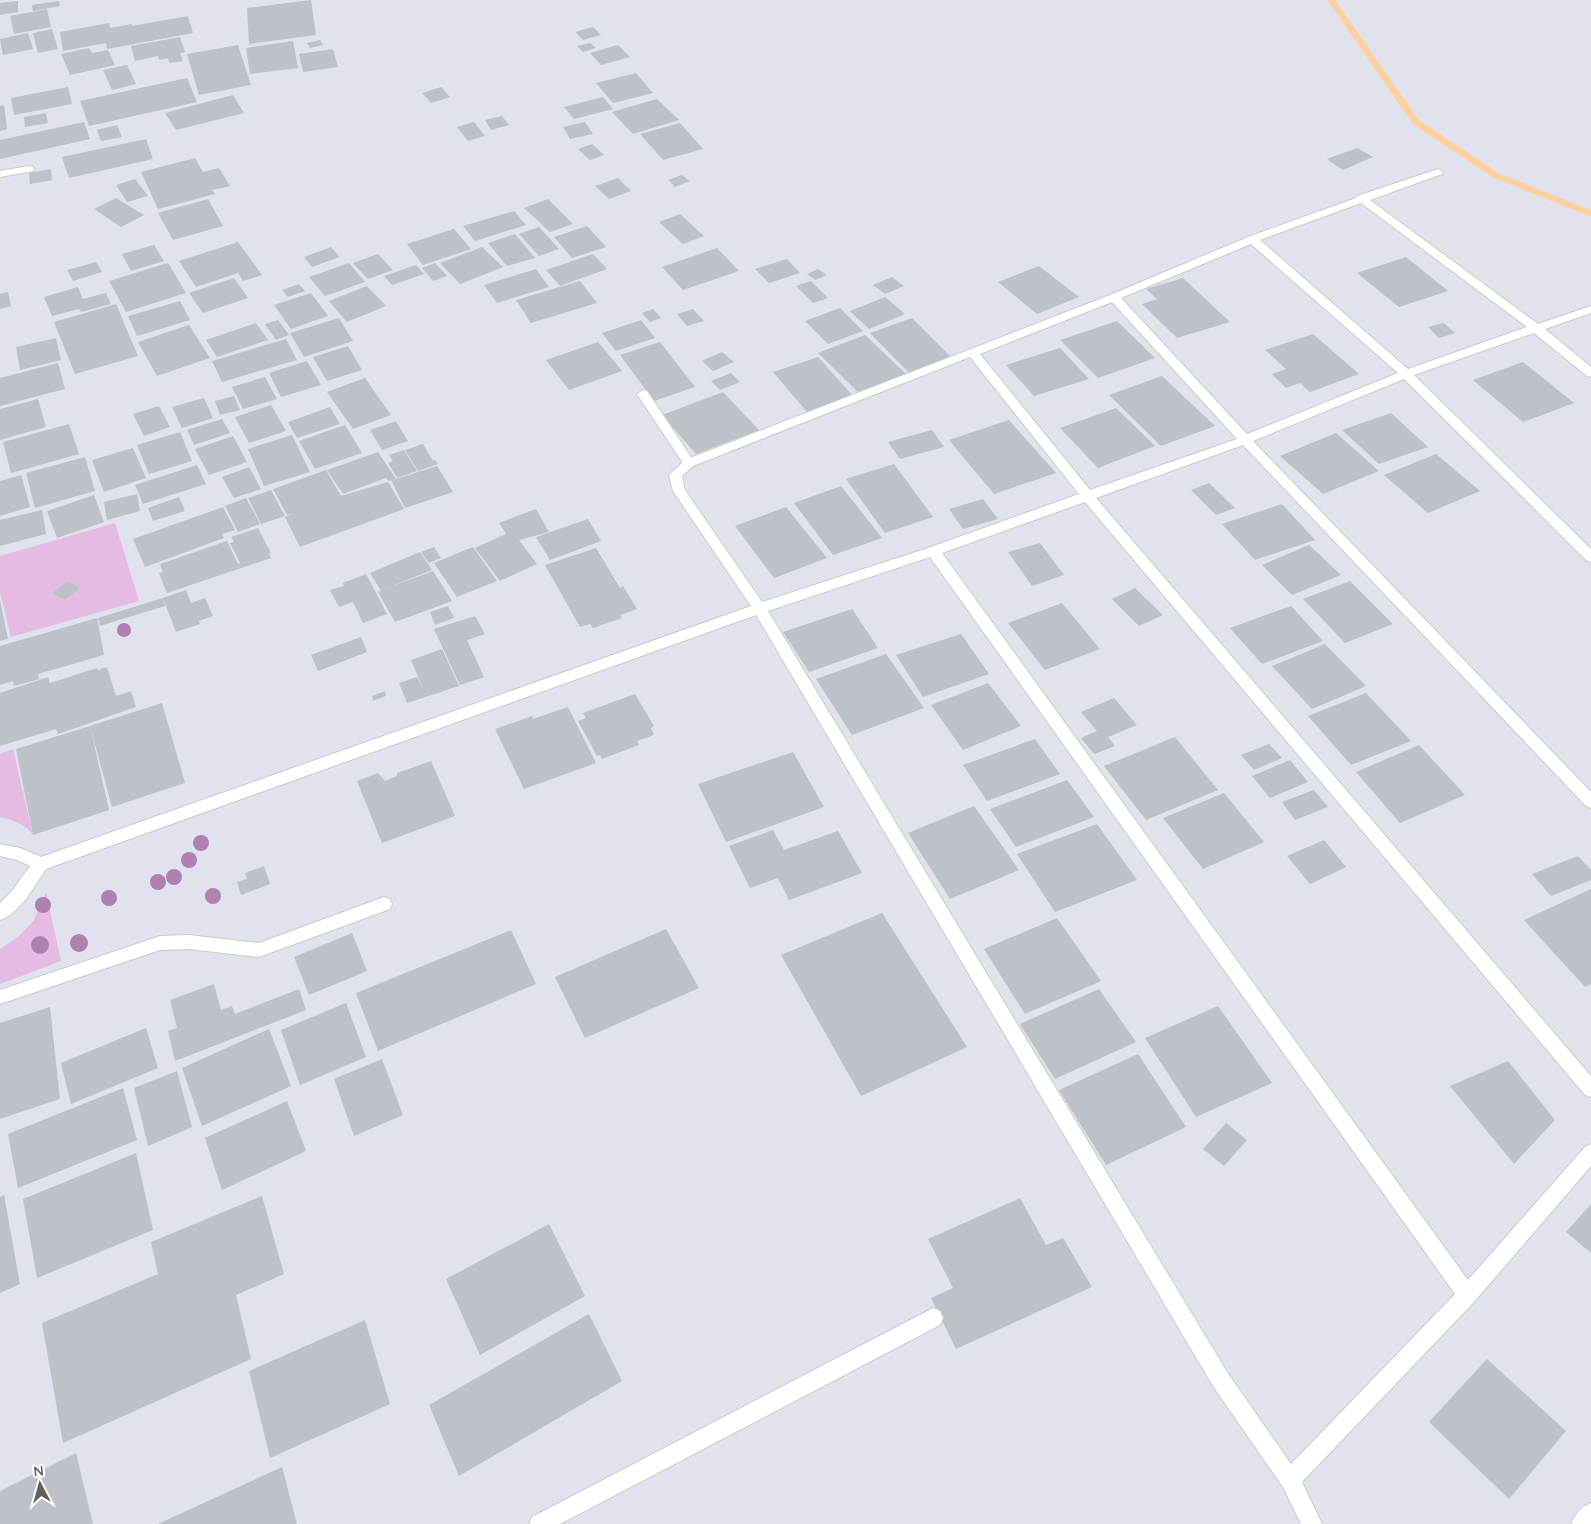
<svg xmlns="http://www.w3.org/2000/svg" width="1591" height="1524" font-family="Quicksand,sans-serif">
<rect width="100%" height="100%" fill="#e0e2ed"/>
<!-- green -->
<g fill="#e6bbe3">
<polygon points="115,523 139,601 11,637 0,592 0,556"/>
<path d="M 13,749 L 33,835 C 26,824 12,820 0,817 L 0,754 Z"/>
<polygon points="46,893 61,961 0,984 0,949 19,936 34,920"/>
</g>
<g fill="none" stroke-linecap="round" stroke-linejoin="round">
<!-- stream -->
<polygon fill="#ffcf9e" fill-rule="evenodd" points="1327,0 1335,0 1419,120 1500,174 1591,210 1591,217 1494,178 1413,124"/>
</g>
<!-- building -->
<g fill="#bdc1c8">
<polygon points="311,0 316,35 249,44 247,8"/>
<polygon points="18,1 18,12 0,15 0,3"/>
<polygon points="59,1 60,6 33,11 32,5"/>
<polygon points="47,9 51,27 14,34 10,16"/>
<polygon points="188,16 193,33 107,49 106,43 63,51 60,32 109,23 110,28 132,24 132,26"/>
<polygon points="593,27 601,35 583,40 575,32"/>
<polygon points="52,29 58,49 38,53 33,33"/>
<polygon points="28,33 33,49 3,55 0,39"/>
<polygon points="180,37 185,52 180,53 183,61 169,63 168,58 159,60 158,56 135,61 131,46"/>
<polygon points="320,40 323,45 310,48 307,43"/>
<polygon points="293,41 298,68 250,74 246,48"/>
<polygon points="590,43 596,48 583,52 577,46"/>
<polygon points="238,45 251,85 199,95 187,54"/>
<polygon points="618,45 630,57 601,65 590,53"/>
<polygon points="89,48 92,53 108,50 115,65 70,75 61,54"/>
<polygon points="333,49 338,67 303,72 299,54"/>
<polygon points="127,65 136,84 112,90 103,70"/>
<polygon points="636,73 653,93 613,103 596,83"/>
<polygon points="187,78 197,102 89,126 80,101"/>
<polygon points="68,87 72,104 14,115 11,98"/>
<polygon points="441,87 450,97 431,103 422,93"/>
<polygon points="233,95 244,113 176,130 165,113"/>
<polygon points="603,97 613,109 574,119 564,107"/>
<polygon points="657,99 679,120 633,134 612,112"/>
<polygon points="4,105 7,129 0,131 0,106"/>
<polygon points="46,113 48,123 25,127 24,117"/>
<polygon points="502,116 509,125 491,130 485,120"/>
<polygon points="84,122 90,139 0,159 0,140"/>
<polygon points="474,122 485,136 468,141 457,127"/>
<polygon points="585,122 593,134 570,139 563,127"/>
<polygon points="680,123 703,149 663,160 640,134"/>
<polygon points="117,125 122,137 101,141 97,130"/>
<polygon points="146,139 153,159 69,178 62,157"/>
<polygon points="592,144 604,155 590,160 578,149"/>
<polygon points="1357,148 1373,157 1343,170 1327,159"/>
<polygon points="195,158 203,172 219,168 230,186 212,190 215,194 158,209 141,172"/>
<polygon points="51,169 52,180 30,184 29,173"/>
<polygon points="682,175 690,181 675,187 668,180"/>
<polygon points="618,178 631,191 609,199 595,186"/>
<polygon points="135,179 148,196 127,202 116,185"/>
<polygon points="116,198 144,215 121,227 94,209"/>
<polygon points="208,199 223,226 173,240 158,213"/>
<polygon points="548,199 573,224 550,232 524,208"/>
<polygon points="514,211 526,225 475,241 463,226"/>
<polygon points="680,214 704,236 683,244 659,222"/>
<polygon points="587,226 606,247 572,258 554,237"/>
<polygon points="539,227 559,249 539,256 519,234"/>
<polygon points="454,229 471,249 423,265 407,244"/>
<polygon points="515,234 535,258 507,266 488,243"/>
<polygon points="238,242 262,275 243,281 238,273 196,287 179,261"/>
<polygon points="154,245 164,261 131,271 122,254"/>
<polygon points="331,247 340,257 312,267 304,257"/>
<polygon points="482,247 503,267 460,284 440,263"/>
<polygon points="717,248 739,271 683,290 662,267"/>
<polygon points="378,254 393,270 368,279 353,263"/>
<polygon points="593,254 607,269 560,286 546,270"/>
<polygon points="1406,257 1448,291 1399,307 1357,273"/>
<polygon points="787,259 800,273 769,283 755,269"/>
<polygon points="96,262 102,272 73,281 67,270"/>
<polygon points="168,263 186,293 126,312 109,281"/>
<polygon points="349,263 365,282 325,296 309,277"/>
<polygon points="435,263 447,276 433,281 422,268"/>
<polygon points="416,265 424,274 392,285 384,276"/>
<polygon points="1039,266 1079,297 1037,314 998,282"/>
<polygon points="536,269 549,287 497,303 484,285"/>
<polygon points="818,269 827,275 815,280 807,274"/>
<polygon points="892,277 904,286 885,294 873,285"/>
<polygon points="234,278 248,298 203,313 189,293"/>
<polygon points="1183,278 1230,322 1177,338 1142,304 1157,299 1146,289"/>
<polygon points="580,281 597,303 531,323 516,300"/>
<polygon points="811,281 828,298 813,303 796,286"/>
<polygon points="299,284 305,291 288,297 282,290"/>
<polygon points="367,286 386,306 347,322 329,301"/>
<polygon points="78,287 83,299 106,293 111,304 81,312 79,309 52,316 44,297"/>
<polygon points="8,292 11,306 0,309 0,294"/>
<polygon points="311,293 328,316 291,329 274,305"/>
<polygon points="885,297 905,314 869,329 850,311"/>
<polygon points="180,301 190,320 137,336 128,316"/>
<polygon points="116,304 138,356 75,374 54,322"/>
<polygon points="840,308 863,331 828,344 805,321"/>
<polygon points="653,309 661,318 650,322 642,313"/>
<polygon points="693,309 704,321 687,326 677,314"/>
<polygon points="339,318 353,341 304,357 290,333"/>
<polygon points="912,318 951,357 909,373 870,333"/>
<polygon points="278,320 289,335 276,340 265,324"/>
<polygon points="641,320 655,338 616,351 602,333"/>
<polygon points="1117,321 1155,358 1098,378 1060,340"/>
<polygon points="256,323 268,340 217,357 206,340"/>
<polygon points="1444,323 1455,333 1439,338 1428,327"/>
<polygon points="189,325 210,358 157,376 138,342"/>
<polygon points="1313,334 1359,374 1310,392 1300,383 1286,388 1272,374 1286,369 1265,350"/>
<polygon points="865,335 906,374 859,393 818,353"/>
<polygon points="56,338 61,360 20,370 16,347"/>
<polygon points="286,339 297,360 222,382 212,361"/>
<polygon points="598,342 622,371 569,390 546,360"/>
<polygon points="660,342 695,387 654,401 620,355"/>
<polygon points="348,346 362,370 327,381 313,357"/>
<polygon points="1060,348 1089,379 1034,396 1006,365"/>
<polygon points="722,352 734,362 713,371 702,361"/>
<polygon points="818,357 853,396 807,412 773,372"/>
<polygon points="307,361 321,385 281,397 269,373"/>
<polygon points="1523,362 1574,403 1523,422 1473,380"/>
<polygon points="58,363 65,389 0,406 0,378"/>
<polygon points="731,373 740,382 720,390 711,381"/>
<polygon points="1162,376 1215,426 1161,446 1109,395"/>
<polygon points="265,377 277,399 243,409 232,387"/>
<polygon points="365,378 391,415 353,429 327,392"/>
<polygon points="723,392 759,430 696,454 662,415"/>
<polygon points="234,396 240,410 220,415 215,401"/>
<polygon points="204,398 213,418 182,428 172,407"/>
<polygon points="38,399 46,427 0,440 0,409"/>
<polygon points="271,405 286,431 249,443 235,417"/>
<polygon points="159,406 170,427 144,436 133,414"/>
<polygon points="330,407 340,424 297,438 288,422"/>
<polygon points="1116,408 1155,446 1098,468 1060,428"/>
<polygon points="1391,413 1428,447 1379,464 1342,430"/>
<polygon points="222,419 230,433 194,445 187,430"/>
<polygon points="1009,420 1056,473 994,494 949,440"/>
<polygon points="396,421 408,441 382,450 370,430"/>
<polygon points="69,424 79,454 11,473 3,442"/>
<polygon points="345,425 362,453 315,469 299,441"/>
<polygon points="932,430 944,447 900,459 888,442"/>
<polygon points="180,432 192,461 149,474 137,445"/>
<polygon points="1336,433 1379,471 1323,494 1280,456"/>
<polygon points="292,435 310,472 264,486 248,449"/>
<polygon points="233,436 247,462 209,475 195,449"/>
<polygon points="423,444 433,461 435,460 438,464 418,471 405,450"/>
<polygon points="133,448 146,478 104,492 92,460"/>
<polygon points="404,450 417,471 397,478 388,463 393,461 389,455"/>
<polygon points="378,452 396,479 437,466 453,492 405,508 391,480 389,481 386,478 343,494 327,470"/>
<polygon points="1436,454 1480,491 1428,513 1384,475"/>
<polygon points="85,457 95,491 35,508 26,473"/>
<polygon points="894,464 933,517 885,533 846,479"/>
<polygon points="197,465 206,484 143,504 135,485"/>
<polygon points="249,467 261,489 234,498 222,477"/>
<polygon points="326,470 341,496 388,482 404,509 300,547 285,517 294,513 287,515 273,489"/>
<polygon points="21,475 30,507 0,516 0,481"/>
<polygon points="1209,483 1235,508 1216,515 1191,490"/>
<polygon points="841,486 882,538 833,555 794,503"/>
<polygon points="271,490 285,516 261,524 248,498"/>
<polygon points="137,494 140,511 107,520 104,502"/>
<polygon points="94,495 104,522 57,538 47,511"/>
<polygon points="179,497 185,511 153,521 148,508"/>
<polygon points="246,498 260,524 238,532 225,506"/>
<polygon points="983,499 998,519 963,529 949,509"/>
<polygon points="1282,504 1315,540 1255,560 1222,524"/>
<polygon points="223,507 235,530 222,534 224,538 145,567 133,539"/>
<polygon points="786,507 827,558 774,578 735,526"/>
<polygon points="536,509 549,532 519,540 537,564 500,581 475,548 506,534 499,523"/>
<polygon points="42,510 46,534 0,546 0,520"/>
<polygon points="588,519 601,541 550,560 536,537"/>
<polygon points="258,528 271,553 269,553 271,558 167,593 159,573 163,572 160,564 227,541 238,564 240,563 230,543 234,542 231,537"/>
<polygon points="1040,543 1064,575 1032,586 1008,552"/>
<polygon points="1309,545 1341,575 1292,595 1262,565"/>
<polygon points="434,547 441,558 429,563 421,552"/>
<polygon points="473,547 497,581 457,597 434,563"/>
<polygon points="596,548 620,588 623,586 637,609 620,615 622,618 593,628 590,624 580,627 545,565"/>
<polygon points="420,552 432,570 382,590 433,571 452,601 395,622 378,592 381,591 370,573"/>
<polygon points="366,574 387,614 363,623 353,602 339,607 330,590 344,586 343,583"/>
<polygon points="68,581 80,588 65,600 52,593"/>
<polygon points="1350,581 1393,624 1345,643 1303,599"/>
<polygon points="1135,588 1163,615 1139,626 1112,599"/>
<polygon points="186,590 191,603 205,598 213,616 199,621 194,610 200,624 176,632 163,598"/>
<polygon points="163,598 165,606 100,626 98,618"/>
<polygon points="0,600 8,639 0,641"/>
<polygon points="1062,603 1100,649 1045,670 1008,623"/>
<polygon points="448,606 454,618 435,625 430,612"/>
<polygon points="1291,606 1323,641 1262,664 1230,628"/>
<polygon points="852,609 878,648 809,672 783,632"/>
<polygon points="475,616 485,634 467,640 484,677 460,685 434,629"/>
<polygon points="97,618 104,655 38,674 39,679 14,686 13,681 0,685 0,646"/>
<polygon points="961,634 989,674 923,697 896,655"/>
<polygon points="361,637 367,652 318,671 311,655"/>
<polygon points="1325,644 1366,686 1312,709 1272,666"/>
<polygon points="442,649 459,686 407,703 399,683 417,677 424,691 411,660"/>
<polygon points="886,654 924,708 852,735 816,679"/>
<polygon points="107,667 116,696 131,691 136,707 58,734 56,729 0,746 0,693 48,677 50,683 97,668 98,670"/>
<polygon points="988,683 1021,726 963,750 931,705"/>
<polygon points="385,691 386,696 373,701 372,696"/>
<polygon points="1366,693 1411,741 1351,765 1308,716"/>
<polygon points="635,694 654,726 651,728 654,735 637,741 639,745 602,759 600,755 597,756 578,721 586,718 583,713"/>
<polygon points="1114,698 1137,725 1108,737 1115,746 1094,754 1081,738 1097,731 1081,712"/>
<polygon points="162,703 185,783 112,807 90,726"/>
<polygon points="568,707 596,763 524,789 495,729 532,716 533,719"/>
<polygon points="90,726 109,810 33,835 16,749"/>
<polygon points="1175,737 1218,790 1146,820 1104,766"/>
<polygon points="1035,739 1060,774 987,801 963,765"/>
<polygon points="1269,744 1282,758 1254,770 1241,755"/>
<polygon points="1419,745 1465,795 1400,823 1356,772"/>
<polygon points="793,752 824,807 726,842 698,784"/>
<polygon points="1290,760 1308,782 1270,798 1252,776"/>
<polygon points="431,761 455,816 382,843 357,781 378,773 385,781 397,776 397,773"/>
<polygon points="1067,780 1094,817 1016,847 990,809"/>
<polygon points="1314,790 1328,807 1295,820 1282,802"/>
<polygon points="1224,793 1264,842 1203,869 1163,818"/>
<polygon points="974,806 1019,870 950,899 908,833"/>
<polygon points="1097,824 1137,880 1055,912 1017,854"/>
<polygon points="773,830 784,850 838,831 862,873 789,900 778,878 750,888 729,846"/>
<polygon points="1324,840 1346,867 1310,884 1287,856"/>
<polygon points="1578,856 1591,870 1591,880 1551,896 1532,874"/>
<polygon points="264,866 270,884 241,895 237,882 247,879 245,873"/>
<polygon points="1591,889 1591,984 1585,987 1524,920"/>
<polygon points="882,913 967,1047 861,1096 781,955"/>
<polygon points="1057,918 1101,981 1025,1014 984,949"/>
<polygon points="666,929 699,988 585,1038 555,977"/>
<polygon points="511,930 536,984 378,1051 356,993"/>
<polygon points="352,933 367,971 309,995 294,957"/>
<polygon points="214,984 221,1010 232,1006 235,1014 299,989 306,1010 175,1061 168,1031 177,1028 170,1000"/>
<polygon points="1099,989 1136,1042 1055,1079 1020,1024"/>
<polygon points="346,1003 366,1057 300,1085 281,1030"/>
<polygon points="1218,1006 1272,1083 1196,1117 1145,1038"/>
<polygon points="50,1007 60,1099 0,1119 0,1023"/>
<polygon points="146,1028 158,1068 71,1104 61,1063"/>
<polygon points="269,1029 291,1086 202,1126 182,1068"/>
<polygon points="1138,1054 1186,1127 1106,1165 1059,1090"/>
<polygon points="382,1059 403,1115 354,1136 334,1079"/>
<polygon points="1508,1061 1555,1120 1514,1164 1450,1086"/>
<polygon points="177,1071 192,1127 148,1146 134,1088"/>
<polygon points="123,1088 137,1140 18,1188 8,1134"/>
<polygon points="287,1101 306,1151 222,1190 205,1138"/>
<polygon points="1226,1123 1247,1140 1224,1166 1203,1149"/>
<polygon points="136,1153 153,1230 37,1278 23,1199"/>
<polygon points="4,1195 20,1284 0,1293 0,1197"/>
<polygon points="262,1196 284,1274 236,1295 251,1359 63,1443 42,1323 158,1274 151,1242"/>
<polygon points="1020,1198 1046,1245 1063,1238 1092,1287 956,1349 931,1298 953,1288 928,1239"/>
<polygon points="1591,1204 1591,1253 1566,1232"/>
<polygon points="549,1224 585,1296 480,1355 446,1279"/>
<polygon points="589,1314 622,1381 459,1476 429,1405"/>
<polygon points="365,1320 390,1404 270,1458 249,1371"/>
<polygon points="1487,1359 1566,1431 1509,1499 1429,1422"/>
<polygon points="76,1453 93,1524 0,1524 0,1491"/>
<polygon points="282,1467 297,1524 158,1524"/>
</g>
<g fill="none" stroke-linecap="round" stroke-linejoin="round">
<!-- service casing -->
<g stroke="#cccac4" stroke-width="2">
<g id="service">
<polygon points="29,166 33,167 34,169 33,171 0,177 0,171"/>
<polygon points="643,390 647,391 695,463 693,466 685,466 637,394"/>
<polygon points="384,897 390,899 392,904 390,909 259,957 189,949 160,950 0,1004 0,990 160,936 189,935 259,943"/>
<polygon points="933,1308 940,1311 943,1318 940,1325 560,1524 529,1524 532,1517"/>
</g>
</g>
<!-- minor casing -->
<g stroke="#cccac4" stroke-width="2">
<g id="minor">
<path d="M 1438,169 L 1443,172 L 1442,174 L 1370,200 L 1538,324 L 1591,306 L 1591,313 L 1545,329 L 1591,367 L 1591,377 L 1587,376 L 1534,333 L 1414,375 L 1591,549 L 1591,562 L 1586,560 L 1404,379 L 1253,441 L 1591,792 L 1591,808 L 1586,806 L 1243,445 L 1096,498 L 1591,1076 L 1591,1097 L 1585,1095 L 1085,502 L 942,553 L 1468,1280 L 1585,1147 L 1591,1144 L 1591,1166 L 1474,1302 L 1302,1482 L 1322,1524 L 1301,1524 L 1283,1487 L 1213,1386 L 756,615 L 46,869 C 34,886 21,913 0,920 L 0,903 L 12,891 L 30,866 L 17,860 L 0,856 L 0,844 L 20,848 L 41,857 L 751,606 L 673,491 L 669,475 L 685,460 L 1110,295 L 1248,237 L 1356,198 L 1357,196 ZM 1361,203 L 1527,327 L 1408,369 L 1260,240 ZM 1251,244 L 1398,373 L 1247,434 L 1121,298 ZM 1112,302 L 1237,439 L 1090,490 L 980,354 ZM 970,357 L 1079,494 L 928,548 L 762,602 L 685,490 L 682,476 L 693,466 ZM 930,557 L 1455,1294 L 1291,1464 L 1227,1372 L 768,611 Z"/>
<path d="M 1591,1503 L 1591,1524 L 1571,1524 C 1575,1514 1581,1507 1591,1503 Z"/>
</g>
</g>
<!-- service -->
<use href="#service" fill="#fff" fill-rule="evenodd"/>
<!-- minor -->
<use href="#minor" fill="#fff" fill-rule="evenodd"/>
</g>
<!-- trees -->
<g fill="#b081b0">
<circle cx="124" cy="630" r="7"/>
<circle cx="201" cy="843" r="8"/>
<circle cx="189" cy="860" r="8"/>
<circle cx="174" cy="877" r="8"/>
<circle cx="158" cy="882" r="8"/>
<circle cx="213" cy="896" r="8"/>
<circle cx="109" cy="898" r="8"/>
<circle cx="43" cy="905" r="8"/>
<circle cx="79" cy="943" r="9"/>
<circle cx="40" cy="945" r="9"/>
</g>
<!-- north arrow -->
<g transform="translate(40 1484) rotate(354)" stroke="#ffffff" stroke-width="4" paint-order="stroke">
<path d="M0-4L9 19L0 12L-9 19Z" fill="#625f59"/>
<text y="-8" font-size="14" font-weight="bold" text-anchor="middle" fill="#625f59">N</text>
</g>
</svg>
